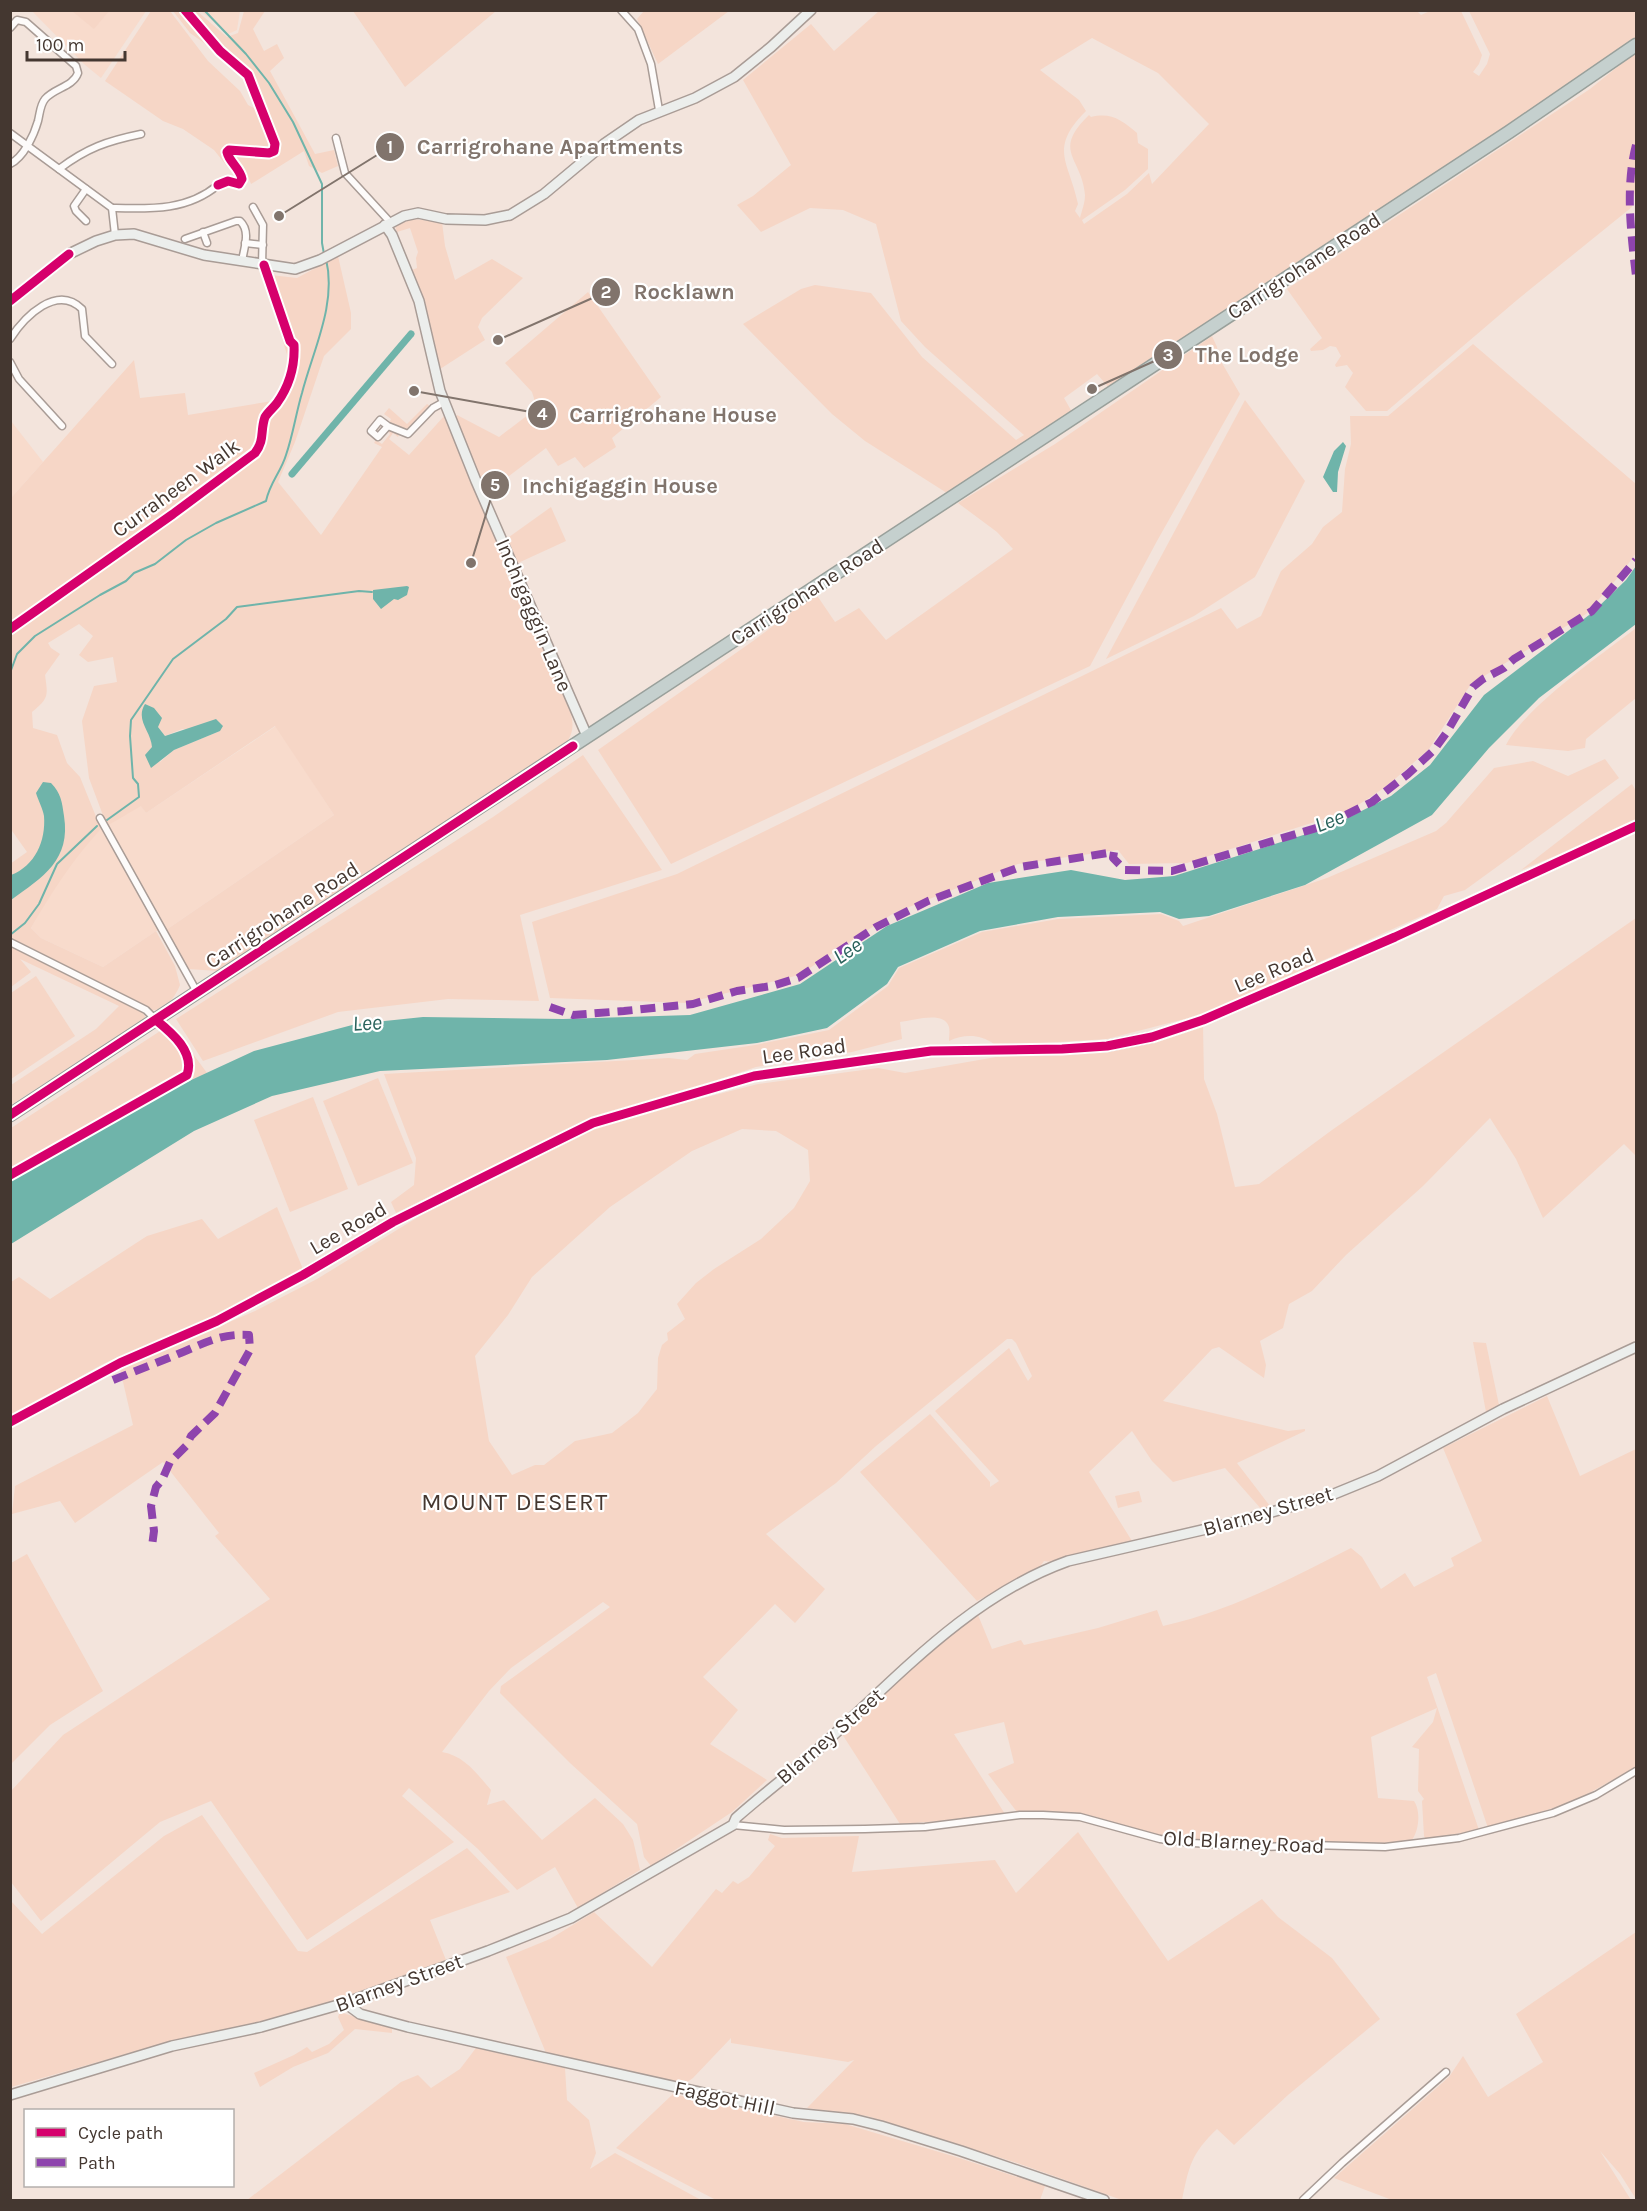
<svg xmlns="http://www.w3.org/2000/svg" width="1647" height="2211" font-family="Karla,sans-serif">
<rect width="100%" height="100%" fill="#f3e4dc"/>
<!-- built -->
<g fill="#f8dbcc">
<polygon points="32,11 146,11 101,78 84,64"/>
<polygon points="201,11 240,11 237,30 228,34"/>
<polygon points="11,421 43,462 11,498"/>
<polygon points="276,726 334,815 166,930 156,931 103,967 41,938 31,928 60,878 81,850 101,829 141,805 146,813"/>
</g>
<!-- green -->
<g fill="#f6d6c6" fill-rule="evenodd">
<path d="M 1416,10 L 1421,15 L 1430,11 L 1461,11 L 1482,55 L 1479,64 L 1473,72 L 1479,76 L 1487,64 L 1490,54 L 1469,11 L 1636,11 L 1636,37 L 1608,62 L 1110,389 L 1097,374 L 1064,398 L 1072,412 L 950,495 L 865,441 L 832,414 L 743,324 L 801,289 L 815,285 L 871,293 L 922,357 L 1016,440 L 1024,435 L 925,347 L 901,321 L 876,224 L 843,210 L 810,208 L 761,232 L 737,205 L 753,196 L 791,165 L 743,80 L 811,24 L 834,51 L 879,11 ZM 1092,38 L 1158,73 L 1209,124 L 1152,184 L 1149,173 L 1127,194 L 1084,224 L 1082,220 L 1125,190 L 1148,169 L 1148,149 L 1138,143 L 1137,133 C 1122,120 1111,112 1091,117 L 1089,115 C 1051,152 1082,157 1085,195 C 1085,203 1082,210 1080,218 L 1075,211 L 1078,204 C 1069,161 1048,149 1086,111 L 1079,100 L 1040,70 Z"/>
<polygon points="72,11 109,11 94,29"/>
<polygon points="151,11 170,11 208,61 240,91 248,105 266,114 255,79 190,33 173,11 197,11 227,37 238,33 244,11 265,11 253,29 264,51 277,44 284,58 270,71 315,154 334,150 338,166 322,173 309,166 304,151 251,184 249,179 242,185 214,150 183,129 163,121 105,81"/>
<polygon points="353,11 496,11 405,87"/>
<polygon points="644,11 644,10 729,11 658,64 637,19"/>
<polygon points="1636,52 1636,187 1632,207 1517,300 1387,411 1366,411 1345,387 1353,373 1347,365 1336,367 1335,365 1341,356 1336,347 1330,346 1323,350 1311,351 1310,349 1322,338 1287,289 1590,89"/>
<polygon points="412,219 442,222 445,246 455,280 492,259 523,278 482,318 478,327 485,340 437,371 424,303 412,270 417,268 416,258 418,252 410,228 397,232 395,226"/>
<path d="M 338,256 L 351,313 L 351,329 L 324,356 L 295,442 L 278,482 L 321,535 L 382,447 L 374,443 L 376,440 L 382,444 L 390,434 L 387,430 L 394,431 L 399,435 L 398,437 L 393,433 L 389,439 L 409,455 L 445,415 L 510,567 L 507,571 L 507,576 L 511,582 L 515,582 L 571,714 C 574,727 573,736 563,746 L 218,971 L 188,969 L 166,930 L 334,815 L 275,726 L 146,813 L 141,806 L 107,826 L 89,778 L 82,721 L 94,686 L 117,682 L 113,657 L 88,662 L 79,655 L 93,636 L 79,624 L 48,643 L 51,648 L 60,654 L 45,675 C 48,696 49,698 32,712 L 33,728 L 57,735 L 67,763 L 80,777 L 101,829 C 73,859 52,892 31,928 L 41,938 L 103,967 L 156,931 L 175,966 L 180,985 C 175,997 166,1011 151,1010 L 11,939 L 10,864 L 27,852 L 10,828 L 11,498 L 134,360 L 140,398 L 185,393 L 188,415 L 272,401 L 281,393 L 289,361 L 262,274 L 297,278 ZM 158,727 L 165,736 L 182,729 L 220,731 L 174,750 L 160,762 C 152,748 150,742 158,727 Z"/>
<polygon points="588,292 661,397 612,438 616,447 584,468 575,457 558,466 546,448 485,494 454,421 457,415 499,437 537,408 532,392 505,363"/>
<polygon points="1212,336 1217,347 1219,358 1240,394 1157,541 1090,666 671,864 598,750 753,641 816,594 835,622 859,608 886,640 1013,549 997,532 958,503 1055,444"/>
<polygon points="1473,344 1636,484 1636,553 1621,574 1586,614 1471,684 1429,749 1387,786 1349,811 1187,863 1129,864 1118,850 1018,864 894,913 799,975 686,1003 550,998 532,922 677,874 1221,608 1237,629 1261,616 1281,571 1312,544 1323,527 1342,512 1345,469 1351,444 1350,416 1388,416"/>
<polygon points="1245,400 1305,481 1255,577 1194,616 1106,659"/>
<polygon points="427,404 430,406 410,428 402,429 389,423 391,419 384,414 389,408 407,424"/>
<polygon points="551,507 566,541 518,563 505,540"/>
<path d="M 1636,628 L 1636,698 L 1586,739 L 1585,748 L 1568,751 L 1506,745 C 1525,707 1601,655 1636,628 Z"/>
<polygon points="583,755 662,870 520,915 539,1001 448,999 338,1012 203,1061 176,1019 493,817"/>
<path d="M 1605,759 L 1619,778 L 1465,890 L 1444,896 L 1437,909 L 1204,1014 L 1107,1039 L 994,1046 L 994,1044 C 980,1034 964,1034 949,1041 C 949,1037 950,1031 949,1027 C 944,1010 913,1021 900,1022 L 902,1039 L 852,1052 L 756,1067 L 691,1089 L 590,1118 L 396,1213 L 391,1202 L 414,1185 L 416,1158 L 384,1074 L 669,1058 L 687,1060 L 695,1054 L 755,1045 L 829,1030 L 888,986 L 899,968 L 982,932 L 1058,919 L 1161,914 L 1179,921 L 1183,926 L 1327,878 L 1436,831 L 1446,823 L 1494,768 L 1533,761 L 1568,776 Z"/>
<polygon points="1632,784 1636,791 1636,823 1521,870"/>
<path d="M 1636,918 L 1636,1156 L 1624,1144 L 1543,1218 L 1516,1159 L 1490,1118 L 1423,1186 L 1346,1255 L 1312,1291 L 1289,1304 L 1283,1328 L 1260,1341 L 1266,1365 L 1264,1378 L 1219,1347 L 1212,1349 L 1163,1401 L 1288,1431 L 1305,1429 L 1305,1431 L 1237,1463 L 1270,1506 L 1262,1510 L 1225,1468 L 1173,1482 L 1152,1461 L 1132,1431 L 1089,1472 L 1132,1541 L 1053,1562 L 1044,1561 L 1039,1568 L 977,1601 L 860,1472 L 930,1414 L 990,1482 L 990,1487 L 999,1481 L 935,1411 L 1009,1348 L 1028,1381 L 1032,1376 L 1016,1343 L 1012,1339 L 1007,1339 L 876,1446 L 836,1483 L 766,1534 L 825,1589 L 795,1623 L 775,1604 L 703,1677 L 738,1710 L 710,1744 L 767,1780 L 732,1812 L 651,1866 L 644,1857 L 637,1824 L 570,1763 L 500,1693 L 501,1686 L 610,1607 L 603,1602 L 511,1668 L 489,1691 L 442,1752 C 465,1756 477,1774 491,1790 L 487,1805 L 504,1800 L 542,1840 L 595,1798 L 623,1824 L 633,1840 L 640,1870 L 578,1908 L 555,1867 L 517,1890 L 478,1849 L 409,1788 L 402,1796 L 454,1842 L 307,1940 L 211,1801 L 160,1822 L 41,1921 L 11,1882 L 10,1792 L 63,1735 L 270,1599 L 215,1536 L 219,1533 L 163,1462 L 75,1523 L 60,1501 L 12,1514 L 15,1486 L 133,1425 L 120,1369 L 255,1311 L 317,1279 L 423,1214 L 602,1124 L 758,1084 L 878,1068 L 905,1073 L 996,1057 L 1108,1051 L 1158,1041 L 1203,1025 L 1204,1079 L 1217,1114 L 1235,1187 L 1259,1184 L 1332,1130 ZM 742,1129 L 776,1131 L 808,1150 L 810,1181 L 794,1208 L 761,1239 L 714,1269 L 696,1283 L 677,1304 L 685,1319 L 667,1333 L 668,1340 L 662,1345 L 658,1358 L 657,1389 L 638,1413 L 612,1433 L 575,1441 L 544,1465 L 535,1465 L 512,1475 L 489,1441 L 475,1356 L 508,1315 L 532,1277 L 610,1207 L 692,1151 Z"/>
<polygon points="10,945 141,1010 146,1018 11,1105 11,1085 96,1029 119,1006 20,959 31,972 11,987"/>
<polygon points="36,976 75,1036 11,1079 11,993"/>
<polygon points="171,1024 207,1073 135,1106 11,1178 11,1128"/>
<polygon points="378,1078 413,1163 358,1186 323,1101"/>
<polygon points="313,1097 348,1189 290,1212 254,1120"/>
<polygon points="277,1207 303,1269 210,1318 101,1365 11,1416 11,1282 19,1277 50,1299 147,1236 202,1219 218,1239"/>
<polygon points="1473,1342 1486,1343 1499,1405 1486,1412"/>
<path d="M 1547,1396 L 1580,1476 L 1636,1449 L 1636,1767 L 1573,1802 L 1488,1828 L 1436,1673 L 1427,1677 L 1479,1830 L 1426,1839 L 1424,1836 L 1422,1801 L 1424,1799 L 1418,1791 L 1419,1749 L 1412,1747 L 1433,1722 L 1437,1708 L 1371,1737 L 1378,1798 L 1414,1801 C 1421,1811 1419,1830 1412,1840 L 1380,1846 L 1266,1844 L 1208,1840 L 1162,1836 L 1085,1814 L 1017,1812 L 988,1774 L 1014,1763 L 1004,1722 L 954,1734 L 1005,1814 L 993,1817 L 900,1824 L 842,1734 C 885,1692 929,1649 978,1615 L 992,1649 L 1021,1640 L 1024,1645 L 1098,1628 L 1157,1610 L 1163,1626 C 1230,1611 1290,1579 1351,1548 L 1362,1557 L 1381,1589 L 1405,1573 L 1414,1587 L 1454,1566 L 1451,1558 L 1482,1541 L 1443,1448 Z"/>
<polygon points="1139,1491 1142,1502 1118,1508 1115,1496"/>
<polygon points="27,1554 103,1691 50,1725 11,1764 11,1563"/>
<polygon points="202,1815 298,1951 307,1952 467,1848 510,1892 430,1920 446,1960 330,2002 261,2023 171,2041 11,2087 10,1900 42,1934 164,1836"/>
<path d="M 1078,1832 L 1168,1961 L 1262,1899 L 1278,1917 L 1332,1958 L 1380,2019 L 1288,2095 L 1234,2145 L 1217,2129 C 1191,2154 1189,2166 1182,2200 L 1122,2200 L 1017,2163 L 867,2116 L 807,2108 L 854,2060 L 848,2062 L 731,2043 L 731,2038 L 693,2078 L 684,2084 L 546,2053 L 506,1957 L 550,1939 L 594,1912 L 652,1967 L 716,1889 L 722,1893 L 733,1881 L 738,1884 L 749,1877 L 775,1846 L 768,1840 L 770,1834 L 782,1838 L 859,1836 L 852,1872 L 995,1860 L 1016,1893 Z"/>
<polygon points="1636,1932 1636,2199 1620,2174 1600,2151 1631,2200 1392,2200 1334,2178 1449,2077 1463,2056 1488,2097 1543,2062 1516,2014"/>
<polygon points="340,2012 392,2029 392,2033 355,2029 328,2053 293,2067 260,2087 254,2073 294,2055 307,2047 312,2052 329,2044 344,2030 338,2017"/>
<polygon points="476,2048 565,2068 567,2100 589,2120 596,2153 590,2169 615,2153 701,2200 247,2200 401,2082 418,2075 431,2088 460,2069"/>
<polygon points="673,2094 804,2122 845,2124 956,2157 1045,2186 1040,2200 716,2200 616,2148"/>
</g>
<!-- water -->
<g fill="#6fb4aa">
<polygon points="1343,442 1346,446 1338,472 1337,492 1333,492 1323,477 1334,451"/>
<polygon points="1636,566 1636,624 1539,698 1489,748 1432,815 1305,885 1209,916 1179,919 1160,912 1058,917 980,931 898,967 887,984 827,1028 757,1043 607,1060 380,1071 272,1096 194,1131 11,1244 11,1178 135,1106 254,1051 356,1024 423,1017 563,1019 690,1015 800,984 887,926 988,883 1071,870 1125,880 1174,876 1332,826 1391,796 1430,765 1484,695 1593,612 1626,580"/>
<polygon points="407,586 409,587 407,595 398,600 394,599 381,609 373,599 373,590"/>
<path d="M 145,704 L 154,708 L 162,718 L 158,727 L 165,736 L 216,719 L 223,726 L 220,731 L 174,750 L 151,768 L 145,755 L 152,747 C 151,731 135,720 145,704 Z"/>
<path d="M 43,782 L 51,783 C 61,793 62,802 64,816 C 71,860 43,877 11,900 L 11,875 C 35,866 46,841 44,816 C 43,809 38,800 36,793 Z"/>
</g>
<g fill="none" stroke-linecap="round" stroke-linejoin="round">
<!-- stream -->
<g stroke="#6fb4aa" stroke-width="2">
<polyline points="204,10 246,54 269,83 293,122 322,184 322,243 324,254"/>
<path d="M 10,673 L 17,654 L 35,636 L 100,595 L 126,581 L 134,573 L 155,564 L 186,540 L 216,523 L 266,501 C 270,482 281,472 286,455 C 293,435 296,413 302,393 C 313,350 337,304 326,259"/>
<polyline points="107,820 139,797 138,784 133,778 130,736 131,720 173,659 226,619 237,607 359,591 372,592"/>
<polyline points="10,935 25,923 39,904 57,864 97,826"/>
</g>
<!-- canal -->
<polyline stroke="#6fb4aa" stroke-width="7" points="292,474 411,334"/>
<!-- street casing -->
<g stroke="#a99c96" stroke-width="9">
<g id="street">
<polyline points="621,10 638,29 651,64 659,110"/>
<path d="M 10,28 L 17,20 L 26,22 L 76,66 L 78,73 C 73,87 54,88 45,99 C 40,105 40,113 38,121 C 34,135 24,157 10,164"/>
<polyline points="10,133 112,208 115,235"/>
<polyline points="336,138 345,173 390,222"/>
<path d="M 59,169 C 87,148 107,141 141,134"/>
<polyline points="86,189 74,206 76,211 86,221"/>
<polyline points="253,207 263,225 262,265"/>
<path d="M 112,208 C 150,209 187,211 218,185"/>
<polyline points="203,232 207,243"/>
<path d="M 185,239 L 236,221 L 240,221 C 251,231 244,248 242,261"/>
<polyline points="245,243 263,245"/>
<path d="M 10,339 C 25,316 57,284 82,309 L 85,336 L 112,364"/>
<polyline points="10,362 19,379 62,426"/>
<polyline points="388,426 378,437 371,431 380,420 388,426 408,434 433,408 444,402"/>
<polyline points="100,818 197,992"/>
<polyline points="10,942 146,1010 156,1020"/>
<polyline points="733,1825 784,1830 865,1829 925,1827 1020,1815 1043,1815 1080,1817 1160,1839 1193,1843 1261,1847 1310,1845 1385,1847 1459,1838 1553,1813 1596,1795 1636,1771"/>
<polyline points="1303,2200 1342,2163 1446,2072"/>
</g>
</g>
<!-- secondary casing -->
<g stroke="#a99c96" stroke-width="12">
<g id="secondary">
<polyline points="385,225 392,235 419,301 440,391 476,481 587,736"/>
<polyline points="10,301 69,254 96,241 115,235 134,234 204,255 295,269 320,260 404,216 418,213 446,219 485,220 510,215 544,194 604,144 639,120 695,98 734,77 771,47 811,10"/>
<polyline points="10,1422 120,1363 217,1321 303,1275 393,1222 593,1123 754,1076 931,1051 1062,1049 1107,1046 1152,1037 1203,1020 1395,937 1636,826"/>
<polyline points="345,2003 360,2014 408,2027 793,2113 853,2119 881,2126 961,2151 1104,2200"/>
<path d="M 10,2095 L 172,2046 L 261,2027 L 345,2003 L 488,1951 L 571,1918 L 733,1825 L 736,1818 C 762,1795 790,1774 816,1751 C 894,1681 967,1597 1068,1561 L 1241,1521 L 1334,1494 L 1378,1476 L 1503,1409 L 1636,1347"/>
</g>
</g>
<!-- highway casing -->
<g stroke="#99a09b" stroke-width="15">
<polyline id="highway" points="10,1115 1509,132 1636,45"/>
</g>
<!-- street -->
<use href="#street" stroke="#fdfbfa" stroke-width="6"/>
<!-- secondary -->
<use href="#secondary" stroke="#eceeec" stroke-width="9"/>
<!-- highway -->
<use href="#highway" stroke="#c5d0ce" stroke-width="12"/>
<!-- quiet -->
<g stroke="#8e44ad" stroke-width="8" stroke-dasharray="15 8" stroke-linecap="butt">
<path d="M 1636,145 C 1625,187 1631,233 1636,276"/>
<polyline points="550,1007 573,1015 624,1011 693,1004 737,991 772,986 798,978 876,927 928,901 1020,867 1114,852 1113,858 1125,870 1172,871 1323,826 1372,802 1408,774 1434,750 1447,732 1473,687 1483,679 1504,668 1514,659 1592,611 1636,560"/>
<path d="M 113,1380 C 135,1371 157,1363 178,1354 C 203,1344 221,1333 249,1335 L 250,1350 L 215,1413 L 191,1436 L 186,1446 L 170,1462 L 162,1480 L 156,1487 L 151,1506 L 154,1531 L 152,1546"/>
</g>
<!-- cycleway casing -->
<g stroke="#fff" stroke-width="13">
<g id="cycleway">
<path d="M 185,10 L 220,51 L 248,75 L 275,144 L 274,151 L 269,153 L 229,150 L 227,152 C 229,162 240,168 242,179 L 239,184 L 228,181 L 218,185"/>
<polyline points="10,301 69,254"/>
<path d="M 10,629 L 173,514 L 255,453 C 265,440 260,431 265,417 C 268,412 274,407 277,403 C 289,386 295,365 294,345 L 290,341 L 264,265"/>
<polyline points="10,1115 573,746"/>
<path d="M 10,1175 L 187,1075 C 195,1052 172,1033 156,1020"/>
<polyline points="10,1422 120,1363 217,1321 303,1275 393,1222 593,1123 754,1076 931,1051 1062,1049 1107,1046 1152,1037 1203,1020 1395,937 1636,826"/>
</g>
</g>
<!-- cycleway -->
<use href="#cycleway" stroke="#d6006c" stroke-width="9"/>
</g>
<g text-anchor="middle" stroke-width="4.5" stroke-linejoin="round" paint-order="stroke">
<!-- street labels -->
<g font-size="21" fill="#443730" stroke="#fff">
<text transform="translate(1304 266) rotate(-33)" y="7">Carrigrohane Road</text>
<text transform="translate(176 488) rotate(-36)" y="7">Curraheen Walk</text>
<text transform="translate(807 592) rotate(-33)" y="7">Carrigrohane Road</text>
<text transform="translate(534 615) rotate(67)" y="7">Inchigaggin Lane</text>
<text transform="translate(282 915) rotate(-33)" y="7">Carrigrohane Road</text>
<text transform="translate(1274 970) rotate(-23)" y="7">Lee Road</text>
<text transform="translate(804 1051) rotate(-8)" y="7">Lee Road</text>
<text transform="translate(348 1228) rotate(-30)" y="7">Lee Road</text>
<text transform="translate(1268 1511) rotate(-16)" y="7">Blarney Street</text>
<text transform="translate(830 1736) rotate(-41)" y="7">Blarney Street</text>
<text transform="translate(1244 1842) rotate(3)" y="7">Old Blarney Road</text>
<text transform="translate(399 1983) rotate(-20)" y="7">Blarney Street</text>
<text transform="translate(725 2098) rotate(12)" y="7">Faggot Hill</text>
</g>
<!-- water labels -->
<g font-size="22" font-style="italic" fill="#29625b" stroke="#fff">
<text transform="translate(1329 820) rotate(-21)" y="8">Lee</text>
<text transform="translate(847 950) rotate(-34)" y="8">Lee</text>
<text transform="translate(367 1022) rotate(-3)" y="8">Lee</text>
</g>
<!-- quarter labels -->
<g font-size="24" letter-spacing="1.5" fill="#443730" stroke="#fff">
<text x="515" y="1510">MOUNT DESERT</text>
</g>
</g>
<!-- callouts -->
<path fill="none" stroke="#81746c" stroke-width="2" d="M279 216L390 147M498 340L606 292M1092 389L1168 355M414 391L542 414M471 563L495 485"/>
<g fill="#81746c" stroke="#fff" stroke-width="2">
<circle cx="279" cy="216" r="6"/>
<circle cx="498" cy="340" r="6"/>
<circle cx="1092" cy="389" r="6"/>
<circle cx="414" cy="391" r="6"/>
<circle cx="471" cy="563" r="6"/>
<circle cx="390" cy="147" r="15"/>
<circle cx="606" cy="292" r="15"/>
<circle cx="1168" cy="355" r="15"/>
<circle cx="542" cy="414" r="15"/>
<circle cx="495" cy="485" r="15"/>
</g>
<g font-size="18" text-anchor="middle" font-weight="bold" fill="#fff">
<text x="390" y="153">1</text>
<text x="606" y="298">2</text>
<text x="1168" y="361">3</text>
<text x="542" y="420">4</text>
<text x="495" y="491">5</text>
</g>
<g font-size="22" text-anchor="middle" font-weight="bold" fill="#81746c" stroke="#fff" stroke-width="4.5" stroke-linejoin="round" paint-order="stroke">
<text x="550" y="154">Carrigrohane Apartments</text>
<text x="684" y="299">Rocklawn</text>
<text x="1247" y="362">The Lodge</text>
<text x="673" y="422">Carrigrohane House</text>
<text x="620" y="493">Inchigaggin House</text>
</g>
<!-- border -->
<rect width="1647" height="2211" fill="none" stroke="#443730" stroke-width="24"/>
<!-- legend -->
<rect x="24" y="2109" width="210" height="78" fill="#ffffff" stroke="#b4afac" stroke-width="1.5"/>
<rect x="36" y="2128" width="30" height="9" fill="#d6006c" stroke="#b4afac" stroke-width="1.5"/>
<text x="78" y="2139" font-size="18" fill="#443730">Cycle path</text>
<rect x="36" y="2158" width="30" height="9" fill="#8e44ad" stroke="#b4afac" stroke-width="1.5"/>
<text x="78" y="2169" font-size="18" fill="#443730">Path</text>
<!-- scale -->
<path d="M27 51v9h98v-9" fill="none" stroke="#443730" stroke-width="3"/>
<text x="36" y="51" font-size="18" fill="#443730" stroke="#ffffff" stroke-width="4.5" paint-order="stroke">100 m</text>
</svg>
